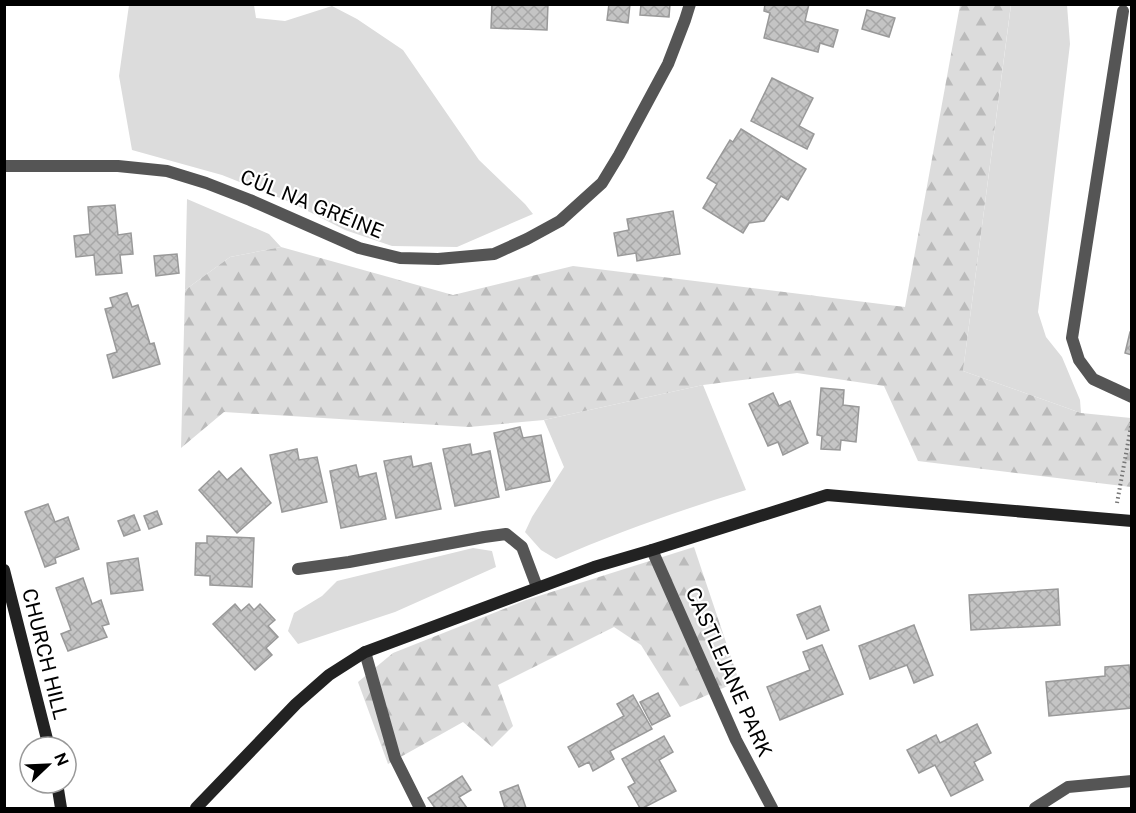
<svg xmlns="http://www.w3.org/2000/svg" width="1136" height="813" font-family="'Public Sans',sans-serif">
<defs>
<pattern id="forest-firs" width="22" height="20" patternUnits="userSpaceOnUse" patternTransform="scale(1.5)"><rect width="22" height="20" fill="#dcdcdc"/><path d="M5 1l3.5 6h-7zM16 11l3.5 6h-7z" fill="#bbb"/></pattern>
<pattern id="building-cross-hatch" width="8" height="8" patternUnits="userSpaceOnUse" patternTransform="scale(1.5)"><rect width="8" height="8" fill="#c4c4c4"/><path d="M0 0l8 8M0 8l8-8" fill="none" stroke="#a7a7a7"/></pattern>
</defs>
<rect width="100%" height="100%" fill="#fff"/>
<!-- grass -->
<g fill="#dcdcdc">
<polygon points="129,5 254,5 256,18 285,21 332,6 357,19 403,50 479,160 525,204 533,214 457,247 392,246 345,230 290,202 222,175 132,150 119,76"/>
<polygon points="1011,5 1067,5 1070,44 1038,312 1046,337 1062,357 1080,400 1081,413 963,371"/>
<polygon points="187,199 269,234 281,247 230,257 185,290"/>
<path d="M 703,385 L 746,490 C 681,510 618,532 556,559 L 541,550 L 525,532 L 532,517 L 564,467 L 544,420 Z"/>
<polygon points="473,548 492,551 496,567 395,612 298,644 288,631 294,613 322,596 337,581"/>
</g>
<!-- forest -->
<g fill="url(#forest-firs)">
<polygon points="1011,4 963,371 1081,413 1131,418 1131,487 918,461 884,386 797,373 703,385 544,420 469,427 224,412 181,448 185,290 230,257 281,247 453,295 573,266 905,307 960,5"/>
<polygon points="694,547 739,681 680,707 641,645 614,627 498,685 513,726 492,747 463,722 388,764 358,682 393,653 526,600"/>
</g>
<!-- building -->
<g fill="url(#building-cross-hatch)" stroke="#999" stroke-width="1.5">
<polygon points="492,4 548,4 547,30 491,28"/>
<polygon points="609,4 630,4 628,23 607,20"/>
<polygon points="641,4 670,4 669,17 640,15"/>
<polygon points="765,4 809,4 805,21 838,30 833,47 820,43 818,52 764,38 770,13 764,11"/>
<polygon points="867,10 895,18 889,37 862,29"/>
<polygon points="772,78 813,98 799,126 814,134 807,149 751,121"/>
<polygon points="741,129 806,169 788,200 781,196 764,221 749,223 743,233 703,208 717,184 707,178 730,140 733,142"/>
<polygon points="115,205 118,235 131,233 133,254 120,255 122,273 96,275 94,255 76,257 74,236 90,234 88,207"/>
<polygon points="673,211 680,254 637,261 636,253 618,256 614,233 629,230 627,219"/>
<polygon points="177,254 179,273 156,276 154,256"/>
<polygon points="127,293 132,307 138,305 150,344 154,343 160,364 113,378 107,355 117,352 105,309 113,307 110,298"/>
<polygon points="1130,332 1132,332 1132,355 1125,353"/>
<polygon points="821,388 844,390 843,405 859,407 856,442 841,440 840,450 821,449 822,436 817,435"/>
<polygon points="773,393 779,406 790,401 808,443 783,455 778,442 768,446 749,404"/>
<polygon points="520,427 523,438 541,435 550,481 506,490 494,433"/>
<polygon points="470,444 472,455 490,451 499,497 455,506 443,449"/>
<polygon points="297,449 299,460 317,457 327,502 282,512 270,455"/>
<polygon points="411,456 413,467 431,463 441,509 396,518 384,461"/>
<polygon points="356,465 359,477 376,473 386,519 341,528 330,471"/>
<polygon points="241,468 271,503 237,533 199,490 219,471 227,480"/>
<polygon points="48,504 55,522 68,517 79,549 55,558 56,563 45,567 25,512"/>
<polygon points="157,511 162,524 149,529 144,516"/>
<polygon points="134,515 140,530 124,536 118,521"/>
<polygon points="207,536 254,538 252,587 210,585 210,576 195,575 196,543 207,543"/>
<polygon points="138,558 143,590 111,594 107,563"/>
<polygon points="83,578 92,604 101,600 109,624 102,626 107,637 68,651 61,634 71,630 56,588"/>
<polygon points="1058,589 1060,625 971,630 969,595"/>
<polygon points="235,604 241,611 249,604 254,610 260,604 275,620 268,626 278,637 266,648 272,655 255,670 213,624"/>
<polygon points="820,606 829,630 807,639 797,615"/>
<polygon points="914,625 933,675 914,683 907,665 870,679 859,646"/>
<polygon points="822,645 843,694 780,720 767,687 810,670 803,652"/>
<polygon points="1129,665 1132,691 1132,708 1049,716 1046,682 1105,676 1105,667"/>
<polygon points="658,693 670,716 652,725 640,702"/>
<polygon points="633,695 652,729 610,751 614,759 593,771 589,762 579,767 568,747 624,716 617,704"/>
<polygon points="977,724 991,753 974,762 983,780 951,796 935,765 919,773 907,750 936,735 940,743"/>
<polygon points="664,736 673,752 659,760 676,791 643,808 640,808 628,787 635,783 622,759"/>
<polygon points="462,776 471,790 459,797 467,808 435,808 428,798"/>
<polygon points="518,785 526,808 505,808 500,792"/>
</g>
<g fill="none" stroke-linecap="round" stroke-linejoin="round">
<!-- path -->
<polyline stroke="#777" stroke-width="4" stroke-dasharray="1.5 3" stroke-linecap="butt" points="1117,503 1132,421"/>
<!-- street -->
<g stroke="#555" stroke-width="12">
<polyline points="1123,11 1072,338 1079,360 1093,379 1132,397"/>
<polyline points="4,166 118,166 167,171 206,183 250,200 359,248 400,258 438,259 494,254 527,239 560,221 602,183 619,155 668,64 685,20 690,4"/>
<polyline points="652,550 736,740 772,808"/>
<polyline points="298,569 349,562 484,537 506,534 522,547 537,587"/>
<polyline points="365,652 395,758 420,808"/>
<polyline points="1035,808 1068,787 1132,781"/>
</g>
<!-- secondary -->
<g stroke="#222" stroke-width="12">
<polyline points="4,570 49,747"/>
<polyline points="57,783 61,808"/>
<polyline points="196,808 296,704 329,675 365,652 594,567 652,550 827,495 1132,521"/>
</g>
</g>
<g text-anchor="middle" stroke-width="4.5" stroke-linejoin="round" paint-order="stroke">
<!-- street labels -->
<g font-size="20" fill="#000" stroke="#fff">
<text transform="translate(312 204) rotate(22)" y="7">CÚL NA GRÉINE</text>
<text transform="translate(45 654) rotate(76)" y="7">CHURCH HILL</text>
<text transform="translate(729 672) rotate(66)" y="7">CASTLEJANE PARK</text>
</g>
</g>
<!-- border -->
<rect width="1136" height="813" fill="none" stroke="#000000" stroke-width="12"/>
<!-- north arrow -->
<g transform="translate(48 765) rotate(67)"><circle r="28" fill="#ffffff" stroke="#999999" stroke-width="1.5"/>
<path d="M0-4.5L10 22L0 15L-10 22Z" fill="#000000"/>
<text y="-9" font-size="16" font-weight="bold" text-anchor="middle" fill="#000000">N</text>
</g>
</svg>
